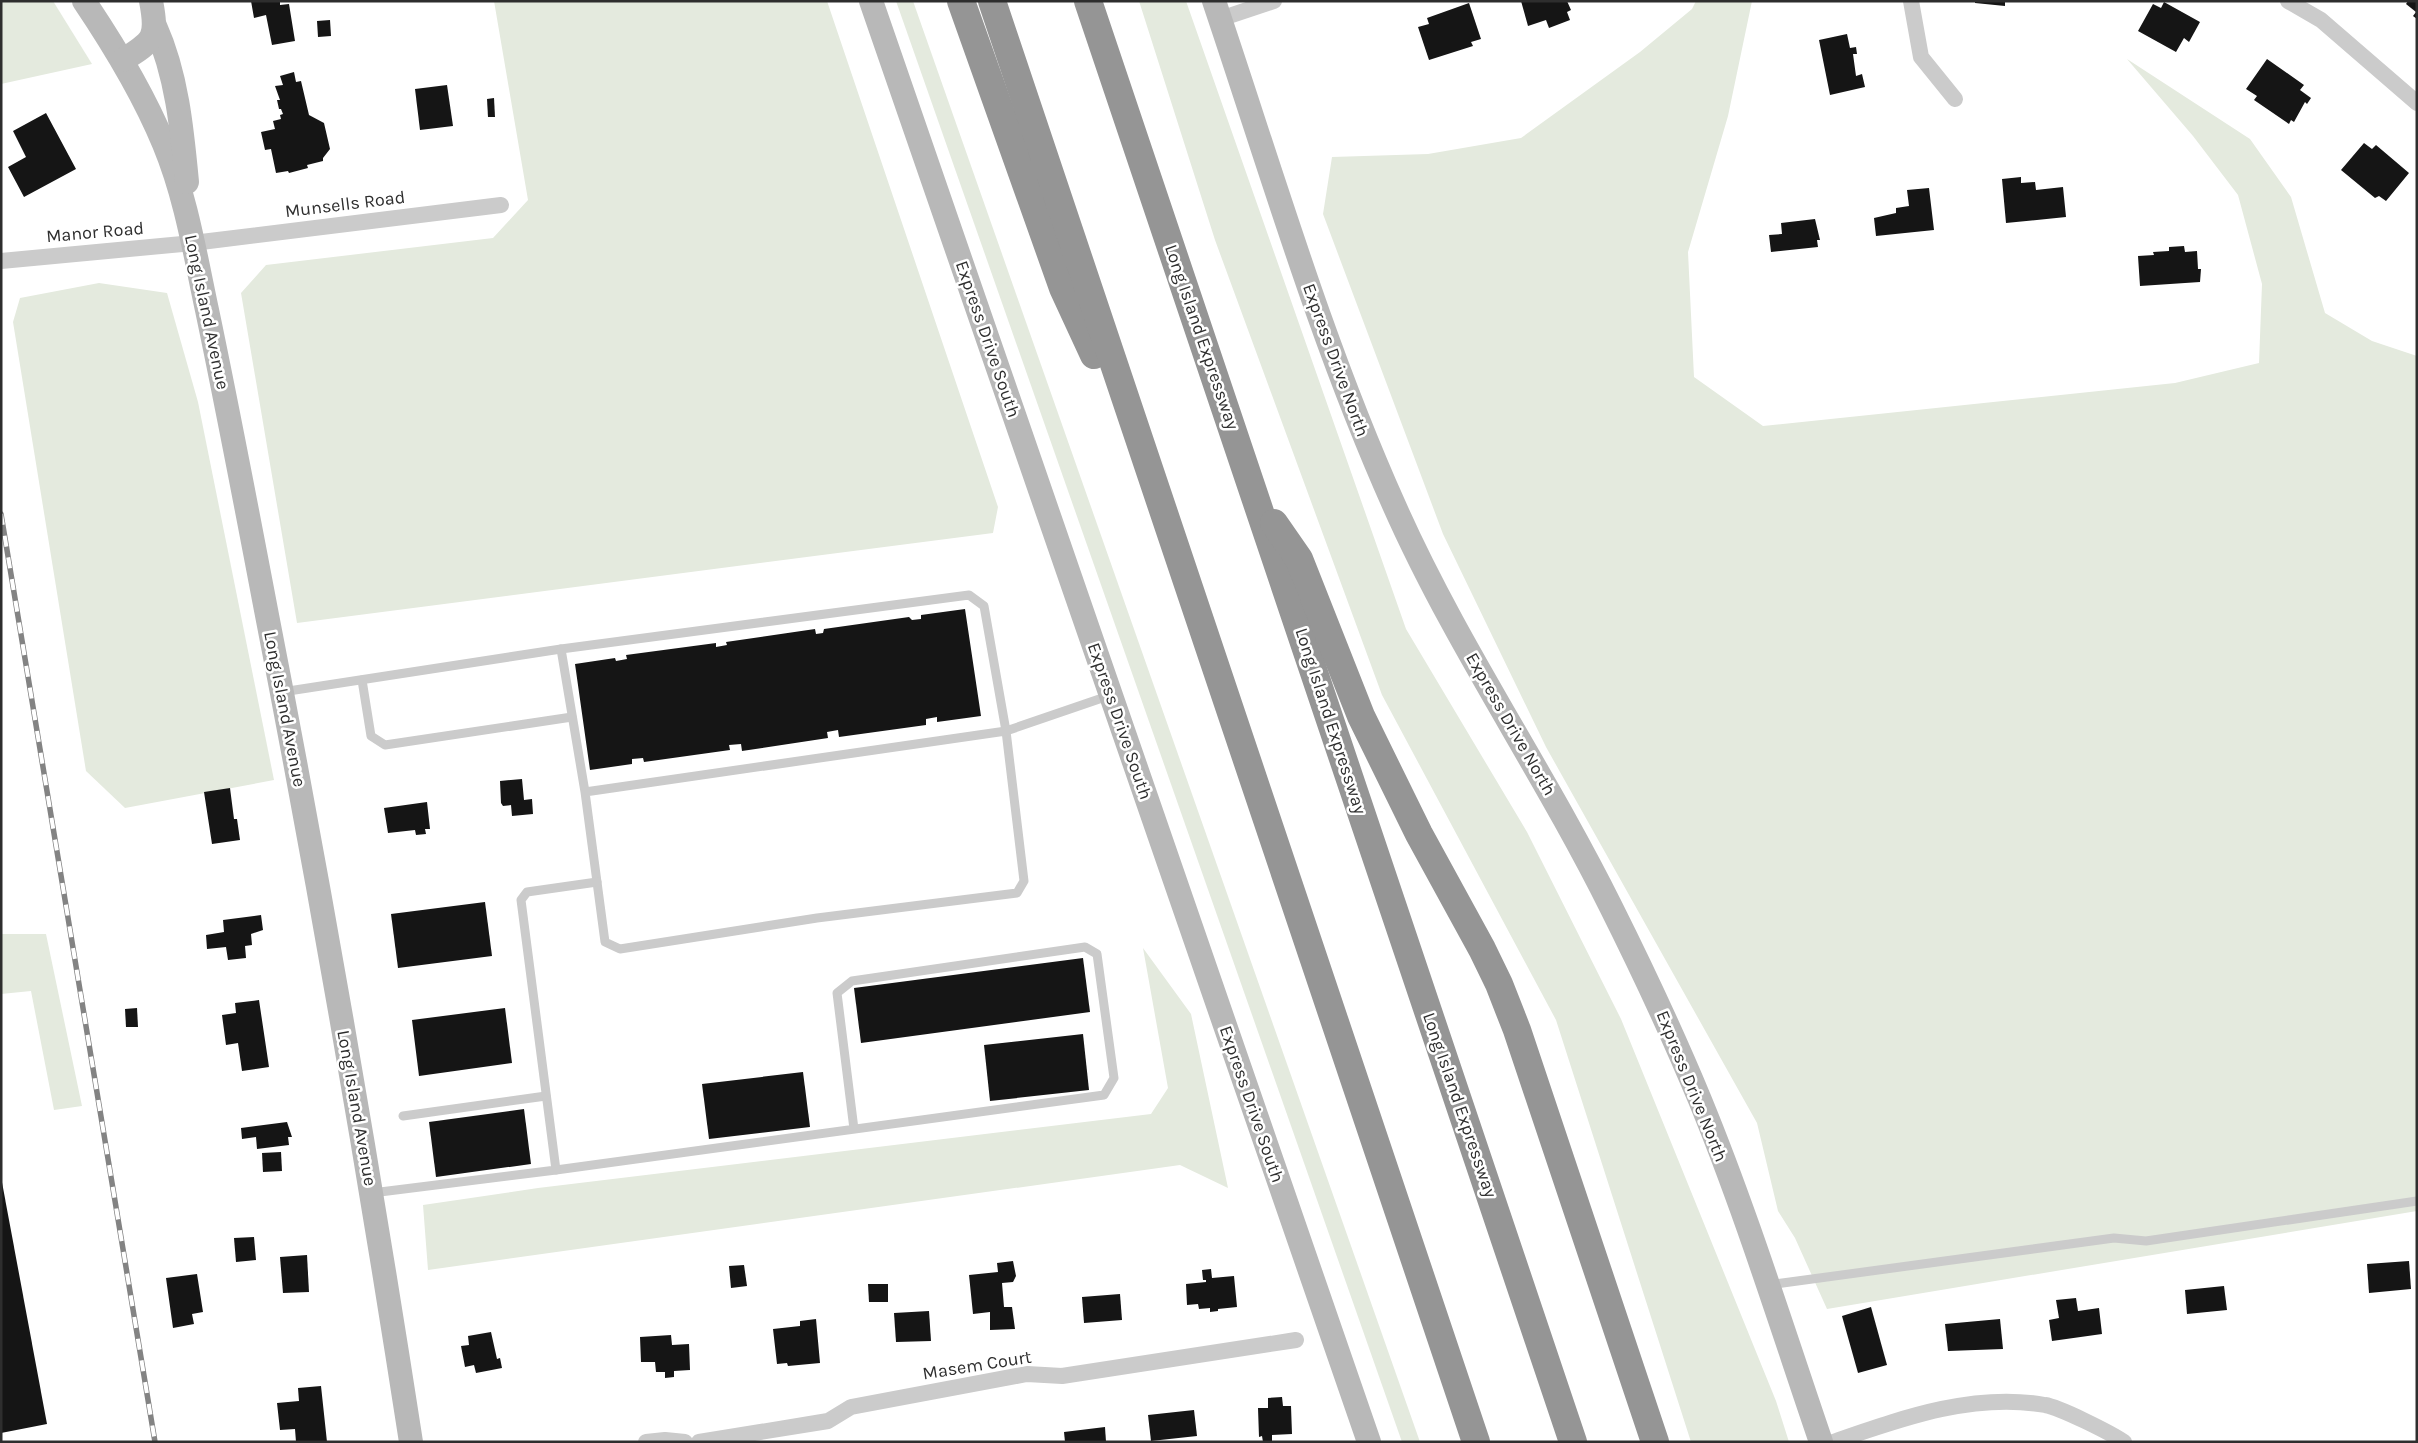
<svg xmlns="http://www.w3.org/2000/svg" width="2418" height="1443" font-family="Karla,sans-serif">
<rect width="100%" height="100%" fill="#fff"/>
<!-- green -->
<g fill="#e4eade">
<polygon points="1,1 53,1 92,64 1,84"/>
<polygon points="494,1 827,1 998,507 993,533 297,623 241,293 266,265 493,238 528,200"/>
<polygon points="896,1 913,1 1420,1442 1402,1442"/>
<polygon points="1139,1 1186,1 1406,629 1527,832 1621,1019 1776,1401 1789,1442 1691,1442 1556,1020 1382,695 1215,240"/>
<polygon points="1696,1 1752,1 1728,116 1688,252 1694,377 1763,426 2175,383 2259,363 2262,284 2238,195 2193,136 2127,59 2250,139 2291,197 2325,313 2372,341 2417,356 2417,1211 1827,1309 1795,1238 1778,1211 1757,1123 1546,747 1443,534 1323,214 1332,157 1428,154 1521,138 1640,52 1692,9"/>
<polygon points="99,283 167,293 198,402 274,780 125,808 86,771 13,322 20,298"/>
<polygon points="1,934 46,934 82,1106 54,1110 31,991 1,994"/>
<polygon points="1143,948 1191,1014 1228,1188 1180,1165 428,1270 423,1205 538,1188 1151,1114 1168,1088"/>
</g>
<!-- building -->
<g fill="#151515">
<polygon points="251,1 280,1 280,5 289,4 295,41 272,45 266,15 254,18"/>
<polygon points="1521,1 1567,1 1571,10 1567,12 1570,20 1549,28 1546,20 1528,26"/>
<polygon points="1975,1 2005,1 2005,6 1975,3"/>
<polygon points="2408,1 2417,1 2417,19 2413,16 2416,12 2406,4"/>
<polygon points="2164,2 2200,22 2189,42 2184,38 2176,52 2138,31 2153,4 2161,8"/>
<polygon points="1469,3 1481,39 1471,42 1473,46 1429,60 1418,27 1429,24 1427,18"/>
<polygon points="330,20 331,36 318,37 317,21"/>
<polygon points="1847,34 1850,48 1856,47 1857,54 1853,54 1856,76 1862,74 1865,87 1830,95 1819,40"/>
<polygon points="2267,59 2304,85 2300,90 2311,98 2307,104 2305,102 2294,122 2291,120 2289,124 2254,100 2257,96 2246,89"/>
<polygon points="294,72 296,82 301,81 309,115 324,123 330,149 323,158 323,161 307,165 308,168 289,173 288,171 276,173 271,149 265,150 261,132 275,129 273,121 281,119 280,115 283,114 281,109 279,109 277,100 280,100 275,86 283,85 280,76"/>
<polygon points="447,85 453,126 420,130 415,89"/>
<polygon points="494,98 495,117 488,117 487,99"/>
<polygon points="46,113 76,169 24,197 8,167 26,157 13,131"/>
<polygon points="2364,143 2372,149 2376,145 2409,173 2386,201 2379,196 2375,198 2341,170"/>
<polygon points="2021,177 2021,183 2035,182 2036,190 2063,187 2066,217 2006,223 2002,179"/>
<polygon points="1929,188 1934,230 1876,236 1874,218 1896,213 1896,208 1909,206 1907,190"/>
<polygon points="1815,219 1820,240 1817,240 1818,247 1771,252 1769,235 1782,234 1781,223"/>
<polygon points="2184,246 2185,252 2197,251 2198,269 2201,269 2200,282 2140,286 2138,256 2154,255 2153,252 2169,251 2169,247"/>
<polygon points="965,609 981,716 937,722 937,717 926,719 926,725 839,737 838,730 827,732 828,738 742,751 741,744 729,745 730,750 644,762 643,758 632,759 632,764 590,770 575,664 615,658 616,661 627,659 626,655 716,643 716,647 727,645 726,642 815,629 816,634 823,633 824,629 909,617 912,620 921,619 921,615"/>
<polygon points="522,779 524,800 532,799 533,814 512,816 511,805 503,806 501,803 500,781"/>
<polygon points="230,788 234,819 237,819 240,840 212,844 204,792"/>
<polygon points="427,802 430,829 425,829 426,834 416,835 415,830 388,833 384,808"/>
<polygon points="485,902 492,956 398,968 391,914"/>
<polygon points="261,915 263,930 251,934 252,945 245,946 246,958 228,960 226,947 207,949 206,935 224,932 223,920"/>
<polygon points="1083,958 1090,1012 861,1043 854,988"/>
<polygon points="259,1000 269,1067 242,1071 238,1043 226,1045 222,1015 236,1013 235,1003"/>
<polygon points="137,1008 138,1027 126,1027 125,1009"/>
<polygon points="505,1008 512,1063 419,1076 412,1020"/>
<polygon points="1083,1034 1089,1090 990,1101 984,1045"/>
<polygon points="803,1072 810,1127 709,1139 702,1084"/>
<polygon points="524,1109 531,1164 436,1177 429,1122"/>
<polygon points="287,1122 292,1137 288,1137 289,1145 257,1149 256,1137 242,1139 241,1128"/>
<polygon points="281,1152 282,1171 263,1172 262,1153"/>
<polygon points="1,1177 47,1424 1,1433"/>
<polygon points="254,1237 256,1260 236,1262 234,1238"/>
<polygon points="307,1255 309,1292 283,1293 280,1257"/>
<polygon points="1013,1261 1016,1276 1013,1282 1002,1283 1004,1307 1012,1307 1015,1329 990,1330 990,1312 973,1314 969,1275 998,1272 997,1263"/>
<polygon points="2409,1261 2411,1289 2369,1293 2367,1264"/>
<polygon points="744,1265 747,1286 731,1288 729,1266"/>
<polygon points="1211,1269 1212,1278 1234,1276 1237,1307 1218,1309 1218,1311 1210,1312 1210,1308 1199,1309 1198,1304 1187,1305 1186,1284 1206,1282 1206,1280 1203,1280 1202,1270"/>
<polygon points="197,1274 203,1312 192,1314 194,1324 173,1328 166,1278"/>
<polygon points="868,1284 888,1284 888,1302 869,1302"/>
<polygon points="2224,1286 2227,1310 2187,1314 2185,1290"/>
<polygon points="1120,1294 1122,1320 1084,1323 1082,1297"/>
<polygon points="2076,1298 2078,1311 2099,1308 2102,1334 2052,1341 2049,1320 2059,1318 2056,1300"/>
<polygon points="1871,1307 1887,1365 1858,1373 1842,1316"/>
<polygon points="929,1311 931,1341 896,1342 894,1313"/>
<polygon points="816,1319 820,1363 788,1366 787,1363 777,1364 773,1329 800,1326 800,1321"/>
<polygon points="2000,1319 2003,1349 1948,1351 1945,1324"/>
<polygon points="491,1332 497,1359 500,1358 502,1368 476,1373 474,1365 465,1367 461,1346 469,1345 468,1336"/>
<polygon points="671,1335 672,1345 689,1344 690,1370 674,1371 674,1377 665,1378 665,1372 656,1372 655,1362 641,1362 640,1337"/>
<polygon points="321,1386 327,1442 296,1442 295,1429 280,1430 277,1403 299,1401 298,1388"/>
<polygon points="1282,1397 1283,1406 1291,1406 1292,1434 1272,1435 1272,1442 1263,1442 1262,1436 1259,1437 1258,1408 1268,1408 1268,1398"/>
<polygon points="1194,1410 1197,1436 1151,1441 1148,1415"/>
<polygon points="1105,1427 1106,1442 1065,1442 1064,1432"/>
</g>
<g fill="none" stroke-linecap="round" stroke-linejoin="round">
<!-- lane -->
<g stroke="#cbcbcb" stroke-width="9">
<polyline points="362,680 371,736 385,745 572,717"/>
<polyline points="282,692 561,649"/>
<polyline points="585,792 561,649 969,595 984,606 1006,731 1024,881 1017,893 817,918 620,949 605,942 585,792 1006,731 1111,695"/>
<polyline points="403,1116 546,1096"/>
<polyline points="556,1170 1104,1095 1114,1078 1097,954 1085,947 852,981 837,993 854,1129"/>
<polyline points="372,1193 556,1170 521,900 527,892 597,882"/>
<polyline points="1768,1285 2114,1238 2146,1241 2417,1201"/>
</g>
<!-- street -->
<g stroke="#cbcbcb" stroke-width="16">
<polyline points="1911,1 1921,57 1955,99"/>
<polyline points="2288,1 2321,20 2417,103"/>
<polyline points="1220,19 1274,1"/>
<polyline points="1,261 193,243 501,205"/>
<polyline points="646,1442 665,1440 685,1442"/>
<polyline points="699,1442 828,1421 851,1407 1027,1374 1062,1376 1296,1340"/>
<path d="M 1833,1442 C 1900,1419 1973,1392 2045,1405 C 2059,1407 2111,1433 2124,1442"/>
</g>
<!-- secondary -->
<g stroke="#b8b8b8" stroke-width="24">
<path d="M 84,1 C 115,47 143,93 164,144 C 186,197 195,254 207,310 C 228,410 247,510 266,610 C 320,887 368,1164 411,1442"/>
<polyline points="871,1 1369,1442"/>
<path d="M 1214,1 C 1271,170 1321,342 1394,505 C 1456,645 1543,770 1611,907 C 1643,971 1673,1035 1700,1100 C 1746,1212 1782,1328 1821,1442"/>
<path d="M 155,26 C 177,75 182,129 187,182"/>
<path d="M 123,60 C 154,41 158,37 151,1"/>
</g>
<!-- highway -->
<g stroke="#959595" stroke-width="28">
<polyline points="961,1 1063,288 1094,355"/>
<polyline points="992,1 1476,1442"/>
<polyline points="1088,1 1573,1442"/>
<polyline points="1274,523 1299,559 1361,716 1419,834 1482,949 1499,984 1517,1030 1655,1442"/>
</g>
<!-- rail casing -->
<g stroke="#838383" stroke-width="5.5">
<polyline id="rail" points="1,514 155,1442"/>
</g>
<!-- rail -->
<use href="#rail" stroke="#fff" stroke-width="4" stroke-dasharray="11" stroke-linecap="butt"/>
</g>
<g text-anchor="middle" stroke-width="5" stroke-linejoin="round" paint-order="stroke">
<!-- street labels -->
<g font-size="18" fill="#2e2e2e" stroke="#fff">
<text transform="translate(345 204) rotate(-7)" y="6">Munsells Road</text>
<text transform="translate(95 232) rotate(-5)" y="6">Manor Road</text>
<text transform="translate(207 312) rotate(78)" y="6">Long Island Avenue</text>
<text transform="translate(1202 337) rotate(71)" y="6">Long Island Expressway</text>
<text transform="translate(988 339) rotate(71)" y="6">Express Drive South</text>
<text transform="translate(1336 360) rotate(70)" y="6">Express Drive North</text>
<text transform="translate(285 709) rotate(79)" y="6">Long Island Avenue</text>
<text transform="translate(1120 721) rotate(71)" y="6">Express Drive South</text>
<text transform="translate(1331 721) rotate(72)" y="6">Long Island Expressway</text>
<text transform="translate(1511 724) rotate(60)" y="6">Express Drive North</text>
<text transform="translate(1692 1086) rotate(68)" y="6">Express Drive North</text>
<text transform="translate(1252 1104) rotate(71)" y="6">Express Drive South</text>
<text transform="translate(1460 1105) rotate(71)" y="6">Long Island Expressway</text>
<text transform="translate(357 1108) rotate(80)" y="6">Long Island Avenue</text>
<text transform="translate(977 1365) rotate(-9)" y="6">Masem Court</text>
</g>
</g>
<!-- border -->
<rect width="2418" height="1443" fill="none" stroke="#2e2e2e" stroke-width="5"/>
</svg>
